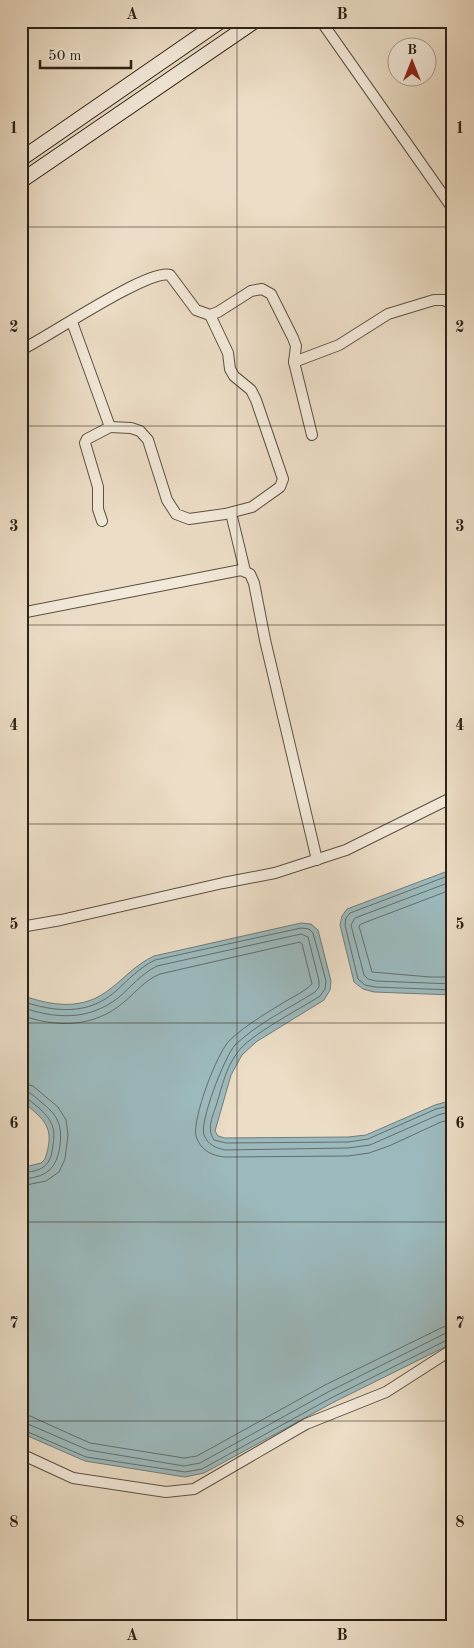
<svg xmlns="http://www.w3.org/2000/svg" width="474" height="1648" font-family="'Old Standard TT',serif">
<rect width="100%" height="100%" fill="#ecddc6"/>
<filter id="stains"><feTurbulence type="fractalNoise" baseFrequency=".004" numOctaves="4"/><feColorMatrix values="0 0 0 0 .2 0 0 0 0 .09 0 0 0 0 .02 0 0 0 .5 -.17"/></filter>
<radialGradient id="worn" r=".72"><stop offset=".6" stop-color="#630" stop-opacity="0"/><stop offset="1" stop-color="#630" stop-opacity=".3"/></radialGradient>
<!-- water -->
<g fill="#9cbabe" stroke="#6f7d7a">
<polygon points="453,869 453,995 374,992 363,989 354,982 340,925 342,916 347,909"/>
<path d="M 301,923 L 311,924 L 318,930 L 331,981 L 330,990 L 324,1000 L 256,1042 L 242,1055 L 231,1075 L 215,1131 L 218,1136 L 225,1138 L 348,1137 L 366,1135 L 435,1105 L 453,1100 L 453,1343 L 334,1402 L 204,1473 L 185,1477 L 85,1461 L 21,1433 L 21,1168 L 41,1163 L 45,1159 C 56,1126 44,1120 21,1100 L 21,995 C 52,1006 83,1011 110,989 C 126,977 135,965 154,956 Z"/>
</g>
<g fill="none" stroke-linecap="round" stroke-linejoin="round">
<!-- shore -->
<g stroke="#646e6a" stroke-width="1">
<polyline points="453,874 350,913 346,918 345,925 358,979 365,985 375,987 453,990"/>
<polyline points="453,881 355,918 351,925 364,975 368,979 376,981 453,984"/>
<polyline points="453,889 361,924 359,926 372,972 430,977 453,977"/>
<path d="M 21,1001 C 54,1012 88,1016 116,991 C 129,979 139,968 155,960 L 301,928 L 309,929 L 313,933 L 326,981 L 325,989 L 320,996 C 300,1009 249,1035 237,1053 C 226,1068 222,1086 217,1103 C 213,1116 206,1128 214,1140 L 226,1143 L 348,1142 L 368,1139 L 436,1109 L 453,1105"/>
<path d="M 21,1007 C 55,1019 88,1021 118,998 C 131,987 141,974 157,966 L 301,934 L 308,937 L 319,981 L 319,987 L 315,992 C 288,1009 258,1023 235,1045 C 225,1056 199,1122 204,1135 C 208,1145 216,1148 225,1150 L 348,1148 L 370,1145 L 438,1115 L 453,1111"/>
<path d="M 21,1015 C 56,1028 94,1028 124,1002 C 136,992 145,980 160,974 L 300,942 L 302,944 L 312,984 C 305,991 295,996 286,1001 C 267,1013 247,1024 230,1040 C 217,1052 192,1119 196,1136 C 200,1150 212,1156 225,1157 L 348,1156 L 369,1153 L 389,1146 L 441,1122 L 453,1119"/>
<polyline points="21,1083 33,1086 58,1107 66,1120 68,1135 65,1159 59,1172 46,1181 21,1186"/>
<path d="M 21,1090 C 30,1091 35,1097 41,1102 C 48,1108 55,1113 58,1122 C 61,1129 61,1137 60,1145 C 57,1169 46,1178 21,1179"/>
<path d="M 21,1097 C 28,1097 32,1103 38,1107 C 51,1119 56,1127 53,1145 C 51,1167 42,1171 21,1173"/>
<polyline points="21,1415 30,1416 90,1443 184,1458 197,1456 325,1385 443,1327 453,1325"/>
<polyline points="21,1423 28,1424 88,1450 184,1466 200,1463 328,1392 446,1333 453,1332"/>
<polyline points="21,1429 86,1457 185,1472 202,1469 331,1398 449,1339 453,1339"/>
</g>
<!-- minor casing -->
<g stroke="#5c5141" stroke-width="12">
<g id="minor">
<polyline points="321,21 453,209"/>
<polyline points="21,23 24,21"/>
<polyline points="72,322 110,427 87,439 85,443 98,487 98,509 102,521"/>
<path d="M 21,350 C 48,337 149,268 170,275 L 196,310 L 210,315 L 218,312 L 251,291 L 262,289 L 271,294 L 293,338 L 296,346 L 294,362 L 312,435"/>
<polyline points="294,362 339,345 388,314 434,300 444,300 453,305"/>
<polyline points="110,427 131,428 140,431 148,440 167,500 176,514 189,519 225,514 252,507 280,487 283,479 256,400 251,390 234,376 230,369 228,353 210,315"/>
<polyline points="231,513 245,571"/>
<polyline points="21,613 241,570 250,574 254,583 265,640 317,860"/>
<polyline points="21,927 61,920 223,883 275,873 346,850 453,797"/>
<polyline points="21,1454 73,1478 166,1492 194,1489 306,1424 386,1392 453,1349"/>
</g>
</g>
<!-- secondary casing -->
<g stroke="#2c2215" stroke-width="16">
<g id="secondary">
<polyline points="21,159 221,21"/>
<polyline points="21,181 255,21"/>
</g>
</g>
<!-- minor -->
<use href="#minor" stroke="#f3e9da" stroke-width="10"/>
<!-- secondary -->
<use href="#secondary" stroke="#f3e9da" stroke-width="14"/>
</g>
<!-- grid -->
<path fill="none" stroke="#2c2215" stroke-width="1" stroke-opacity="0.55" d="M 237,21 L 237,1627M 21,227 L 453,227M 21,426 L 453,426M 21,625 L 453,625M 21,824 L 453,824M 21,1023 L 453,1023M 21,1222 L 453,1222M 21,1421 L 453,1421"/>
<!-- margin -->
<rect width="474" height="1648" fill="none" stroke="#ecddc6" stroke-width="55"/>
<!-- north arrow -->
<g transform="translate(412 62)"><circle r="24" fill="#f3e9da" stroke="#a3998b"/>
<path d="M0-4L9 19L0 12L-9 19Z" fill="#8f2418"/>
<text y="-8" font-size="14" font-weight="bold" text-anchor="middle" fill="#2c2215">B</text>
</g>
<!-- scale -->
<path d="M40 60v8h91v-8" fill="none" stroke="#2c2215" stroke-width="2.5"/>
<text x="48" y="60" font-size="15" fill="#2c2215" stroke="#f3e9da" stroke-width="4" paint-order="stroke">50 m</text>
<rect x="28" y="28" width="418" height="1592" fill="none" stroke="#2c2215" stroke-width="2"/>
<g font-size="16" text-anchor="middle" font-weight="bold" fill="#2c2215">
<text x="132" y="19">A</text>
<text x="342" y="19">B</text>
<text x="14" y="133">1</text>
<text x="460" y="133">1</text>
<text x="14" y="332">2</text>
<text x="460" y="332">2</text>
<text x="14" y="531">3</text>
<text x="460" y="531">3</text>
<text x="14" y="730">4</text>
<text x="460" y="730">4</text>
<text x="14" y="929">5</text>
<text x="460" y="929">5</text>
<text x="14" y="1128">6</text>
<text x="460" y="1128">6</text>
<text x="14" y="1328">7</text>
<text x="460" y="1328">7</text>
<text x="14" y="1527">8</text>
<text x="460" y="1527">8</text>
<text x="132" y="1640">A</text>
<text x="342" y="1640">B</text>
</g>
<rect width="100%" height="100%" filter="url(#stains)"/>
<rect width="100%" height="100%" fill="url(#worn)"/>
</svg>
